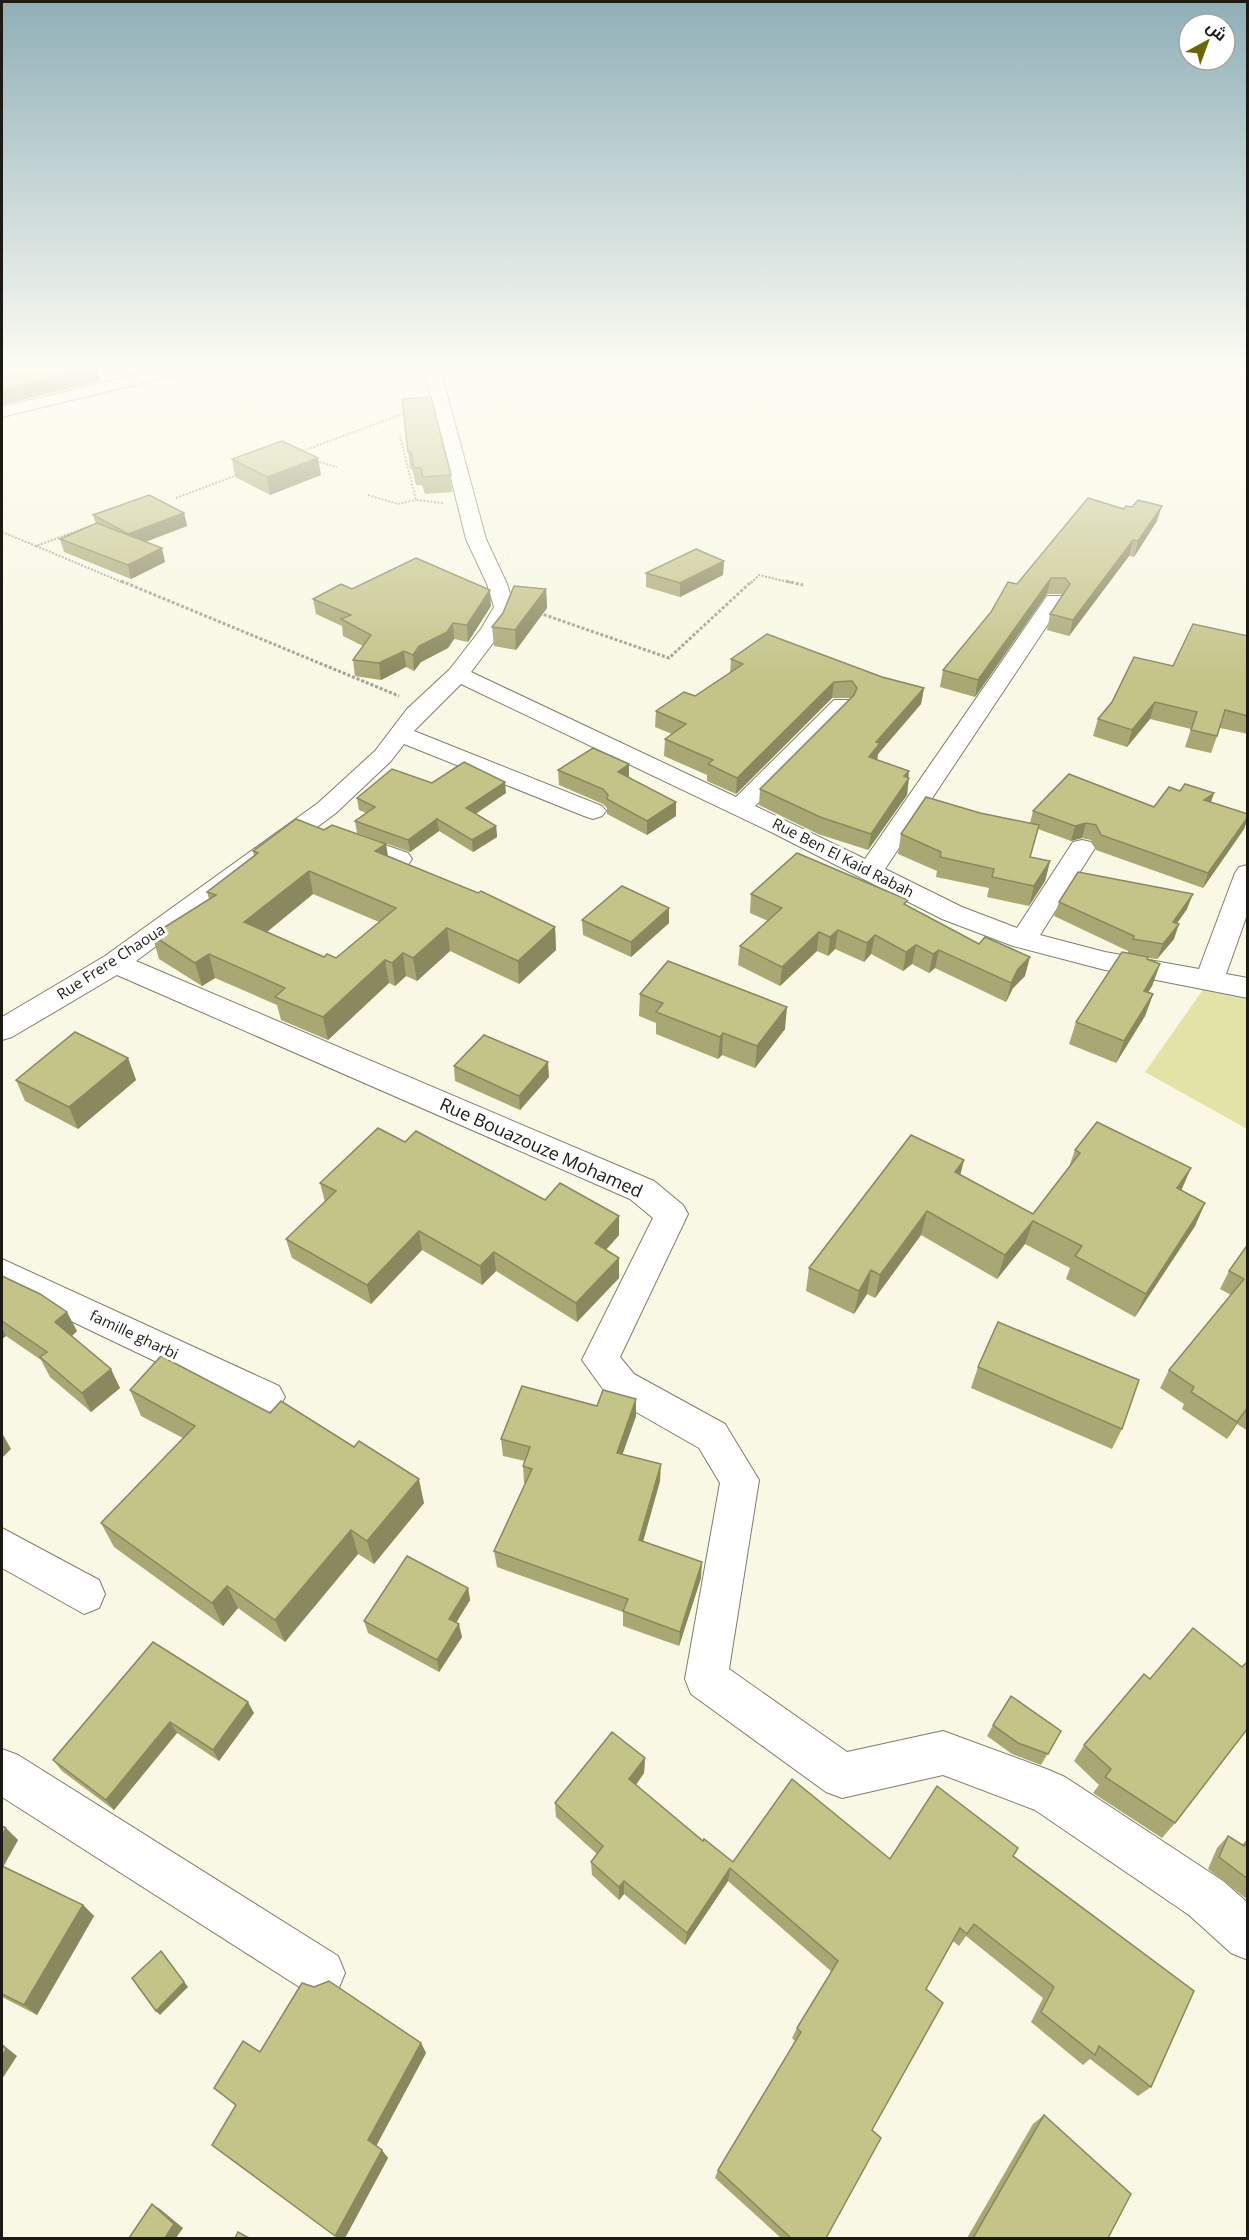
<svg xmlns="http://www.w3.org/2000/svg" width="1249" height="2240" font-family="'Open Sans',Cairo,sans-serif">
<rect width="100%" height="100%" fill="#f8f8e4"/>
<!-- green -->
<polygon fill="#e4e3a7" points="1207,984 1247,992 1247,1129 1145,1072"/>
<g fill="none" stroke-linecap="round" stroke-linejoin="round">
<!-- minor casing -->
<g stroke="#7f7e6c" stroke-width="2">
<g id="minor">
<polygon points="177,365 206,365 204,368 2,417 2,407"/>
<polygon points="423,365 439,365 486,539 507,584 514,607 502,631 471,672 736,797 834,700 850,700 853,705 850,710 755,806 865,859 1047,596 1061,596 1064,600 885,869 962,907 1017,928 1073,842 1082,840 1091,842 1095,848 1040,935 1105,952 1199,969 1235,873 1239,867 1248,865 1248,912 1226,974 1248,978 1248,998 1105,970 1013,946 942,919 773,833 461,684 414,731 602,806 606,811 602,816 593,819 584,816 404,744 391,761 336,813 136,961 654,1181 683,1205 688,1214 620,1357 634,1374 725,1424 759,1480 729,1669 847,1752 943,1731 1049,1770 1065,1777 1223,1881 1248,1903 1248,1960 1231,1953 1189,1915 1035,1810 943,1775 842,1798 826,1792 691,1694 685,1679 720,1483 699,1448 608,1396 582,1360 653,1218 630,1199 117,975 12,1037 2,1040 2,1017 105,956 318,803 375,751 407,709 450,669 481,629 494,607 487,584 466,539"/>
<polygon points="348,832 408,853 412,859 408,865 399,867 339,845 335,840 339,835"/>
<polygon points="2,1259 279,1386 285,1397 279,1408 266,1413 253,1408 2,1288"/>
<polygon points="2,1528 99,1580 105,1594 99,1608 84,1614 2,1568"/>
<polygon points="2,1749 18,1755 338,1956 345,1973 338,1990 321,1997 304,1990 2,1797"/>
</g>
</g>
<!-- path-far1 -->
<g stroke="#a1a192" stroke-width="2" stroke-dasharray="2 1.5" stroke-linecap="butt">
<polyline points="400,436 416,500 443,503"/>
<polyline points="300,452 408,412"/>
<polyline points="316,461 337,467"/>
<polyline points="368,495 398,504 416,500"/>
<polyline points="176,498 240,474"/>
<polyline points="2,532 36,546 93,525"/>
<polyline points="36,546 124,583"/>
<polyline points="751,583 759,575 792,583"/>
</g>
<!-- path -->
<g stroke="#a1a192" stroke-width="3" stroke-dasharray="3 2" stroke-linecap="butt">
<polyline points="121,581 399,696"/>
<polyline points="786,581 803,585"/>
<polyline points="539,613 669,658 752,581"/>
</g>
<!-- minor -->
<use href="#minor" fill="#fff" fill-rule="evenodd"/>
</g>
<!-- wall -->
<g fill="#a9a875" fill-rule="evenodd">
<polygon points="402,399 451,475 452,492 425,494 422,485 416,485 412,469 410,469"/>
<polygon points="232,459 321,475 270,495 235,477"/>
<polygon points="184,513 187,526 146,542 165,562 131,579 64,552 60,539 96,524 93,515"/>
<polygon points="1157,521 1134,557 1129,556 1069,636 1047,630 1050,614 1062,595 1061,594 1047,594 975,697 940,687 943,670 1017,584"/>
<polygon points="724,561 723,575 680,597 646,587 646,573"/>
<polygon points="352,589 491,606 468,642 454,639 448,648 421,662 414,671 406,667 381,680 355,676 353,660 363,646 343,636 342,626 316,614 313,599"/>
<polygon points="546,589 547,608 516,650 494,646 492,627 503,613"/>
<polygon points="1248,636 1248,734 1220,728 1211,753 1185,747 1191,729 1150,719 1127,747 1093,736 1098,719 1173,666"/>
<polygon points="731,659 882,677 924,688 921,704 878,754 877,760 908,778 907,795 868,850 818,834 759,805 760,789 851,698 832,698 736,794 707,781 707,775 664,756 665,739 672,734 655,727 656,711 695,696 730,673"/>
<polygon points="558,770 629,777 676,816 647,835 607,814 607,808 603,804 559,785"/>
<polygon points="432,783 506,793 476,814 496,826 497,837 473,852 439,831 410,852 357,833 355,821 366,813 359,810 357,798"/>
<polygon points="1180,791 1214,793 1211,802 1248,814 1248,819 1244,829 1203,888 1096,850 1091,840 1082,838 1071,841 1038,829 1030,857 1050,861 1045,881 1029,906 987,897 989,888 936,877 937,871 898,854 901,834 980,813 1030,823 1033,811 1154,807"/>
<path d="M 324,830 L 386,844 L 388,856 L 555,927 L 556,950 L 519,984 L 450,951 L 417,981 L 406,976 L 395,986 L 389,983 L 328,1040 L 281,1020 L 277,1005 L 215,978 L 202,986 L 159,959 L 152,935 L 209,899 L 207,892 L 254,856 L 253,851 ZM 313,894 L 379,922 L 336,958 L 324,957 L 266,932 Z"/>
<polygon points="751,894 907,906 1025,976 1013,988 1006,1002 935,968 929,973 912,964 903,971 871,954 864,962 835,949 828,956 817,951 780,986 738,965 740,946 768,921 750,913"/>
<polygon points="1059,902 1187,909 1177,923 1174,939 1157,959 1148,958 1148,960 1160,964 1152,986 1148,992 1153,994 1145,1016 1116,1063 1069,1044 1076,1022 1128,953 1128,951 1054,916"/>
<polygon points="669,908 669,923 631,957 583,935 582,920"/>
<polygon points="640,994 785,1029 755,1068 722,1055 718,1059 656,1034 656,1023 639,1016"/>
<polygon points="128,1058 136,1080 78,1129 25,1101 16,1080"/>
<polygon points="454,1066 549,1077 520,1110 455,1081"/>
<polygon points="405,1142 545,1200 619,1216 619,1235 606,1250 619,1278 577,1322 496,1271 482,1285 422,1250 371,1304 292,1258 286,1239 325,1202 320,1183"/>
<polygon points="1075,1150 1181,1190 1205,1203 1195,1226 1135,1317 1066,1279 1070,1268 1025,1244 997,1279 921,1235 875,1298 867,1294 854,1314 806,1291 809,1268 964,1160 960,1174 1033,1214 1069,1167"/>
<polygon points="1248,1244 1248,1431 1237,1424 1227,1439 1182,1409 1184,1404 1160,1388 1169,1370 1231,1295 1220,1289 1229,1271"/>
<polygon points="2,1276 77,1331 72,1336 120,1388 91,1412 50,1377 41,1360 6,1336 2,1339"/>
<polygon points="978,1367 1122,1429 1112,1449 971,1388"/>
<polygon points="130,1390 424,1503 374,1564 358,1554 285,1642 238,1608 223,1626 114,1547 101,1523 183,1438 141,1416"/>
<polygon points="636,1416 622,1455 660,1481 643,1541 701,1578 679,1646 623,1626 623,1612 497,1567 494,1551 526,1483 524,1483 523,1466 525,1461 503,1456 501,1439"/>
<polygon points="468,1588 470,1600 456,1623 462,1637 439,1672 368,1633 364,1621"/>
<polygon points="153,1642 254,1713 219,1761 177,1733 114,1810 62,1771 53,1760"/>
<polygon points="993,1725 1061,1731 1041,1765 1012,1754 987,1736"/>
<polygon points="1084,1745 1175,1823 1162,1838 1093,1793 1099,1785 1074,1761"/>
<polygon points="645,1758 644,1773 636,1785 703,1841 733,1862 1013,1856 1151,2087 1138,2096 1090,2059 1083,2065 1031,2022 1043,1998 966,1936 959,1946 953,1941 926,1989 872,2130 826,2238 781,2238 715,2178 718,2170 795,2041 792,2038 797,2028 832,1972 728,1881 685,1945 624,1894 619,1900 592,1875 591,1862 597,1854 556,1817 555,1803"/>
<polygon points="2,1826 18,1840 3,1866 83,1905 94,1916 37,2015 2,1997"/>
<polygon points="1228,1836 1242,1845 1248,1838 1248,1900 1208,1869 1217,1848"/>
<polygon points="421,2043 426,2053 376,2146 388,2158 345,2238 338,2238 212,2145 236,2106 214,2088 260,2052"/>
<polygon points="1044,2115 1108,2238 967,2238 1033,2124"/>
</g>
<!-- shaded-wall -->
<g fill="#89885f">
<polygon points="97,368 100,381 2,405 2,390"/>
<polygon points="318,458 321,475 270,495 267,477"/>
<polygon points="1162,506 1157,521 1134,557 1138,541"/>
<polygon points="184,513 187,526 131,547 128,534"/>
<polygon points="1133,540 1129,556 1069,636 1073,620"/>
<polygon points="162,548 165,562 131,579 128,565"/>
<polygon points="724,561 723,575 680,597 680,583"/>
<polygon points="1051,578 1047,594 975,697 978,680"/>
<polygon points="546,589 547,608 516,650 515,630"/>
<polygon points="490,590 491,606 468,642 467,625"/>
<polygon points="453,623 454,639 448,648 421,662 414,671 413,655 419,646"/>
<polygon points="404,651 406,667 381,680 379,663"/>
<polygon points="834,682 832,698 736,794 737,778"/>
<polygon points="924,688 921,704 878,754 877,760 869,757 876,742"/>
<polygon points="1155,702 1150,719 1127,747 1132,730"/>
<polygon points="629,764 629,779 618,772"/>
<polygon points="909,771 908,781 909,778 907,795 868,850 871,834 904,776"/>
<polygon points="505,782 506,793 467,819 466,808"/>
<polygon points="1214,793 1209,807 1204,800"/>
<polygon points="676,802 676,816 647,835 647,821"/>
<polygon points="1248,817 1244,829 1203,888 1208,873"/>
<polygon points="437,819 439,831 410,852 408,840"/>
<polygon points="1086,823 1082,838 1071,841 1075,826"/>
<polygon points="496,826 497,837 473,852 472,840"/>
<polygon points="386,844 389,867 375,851"/>
<polygon points="1050,861 1045,881 1029,906 1034,886"/>
<polygon points="309,871 313,894 250,946 244,922"/>
<polygon points="1193,894 1187,909 1168,936 1173,922"/>
<polygon points="669,908 669,923 631,957 631,942"/>
<polygon points="1179,924 1174,939 1157,959 1163,944"/>
<polygon points="555,927 556,950 519,984 518,961"/>
<polygon points="447,928 450,951 417,981 413,958"/>
<polygon points="838,930 835,949 828,956 830,937"/>
<polygon points="819,932 817,951 780,986 782,967"/>
<polygon points="875,935 871,954 864,962 867,943"/>
<polygon points="916,945 912,964 903,971 906,952"/>
<polygon points="939,950 935,968 929,973 933,954"/>
<polygon points="403,953 406,976 395,986 392,963"/>
<polygon points="209,954 215,978 202,986 195,963"/>
<polygon points="1030,957 1025,976 1013,988 1006,1002 1011,983 1018,969"/>
<polygon points="385,960 389,983 328,1040 323,1017"/>
<polygon points="1160,964 1152,986 1136,1012 1144,991"/>
<polygon points="1153,994 1145,1016 1116,1063 1124,1041"/>
<polygon points="787,1007 785,1029 755,1068 757,1046"/>
<polygon points="723,1033 722,1055 718,1059 720,1037"/>
<polygon points="128,1058 136,1080 78,1129 69,1107"/>
<polygon points="548,1062 549,1077 520,1110 519,1096"/>
<polygon points="964,1160 958,1184 955,1172"/>
<polygon points="1191,1168 1181,1191 1177,1188"/>
<polygon points="1205,1203 1195,1226 1135,1317 1146,1294"/>
<polygon points="927,1211 921,1235 875,1298 880,1275"/>
<polygon points="619,1216 619,1235 595,1262 595,1243"/>
<polygon points="1033,1221 1025,1244 997,1279 1005,1255"/>
<polygon points="419,1231 422,1250 371,1304 367,1285"/>
<polygon points="494,1252 496,1271 482,1285 480,1266"/>
<polygon points="619,1258 619,1278 577,1322 576,1303"/>
<polygon points="871,1270 867,1294 854,1314 859,1291"/>
<polygon points="67,1312 77,1331 65,1342 55,1322"/>
<polygon points="2,1328 6,1336 2,1339"/>
<polygon points="111,1369 120,1388 91,1412 82,1393"/>
<polygon points="636,1399 636,1416 617,1470 617,1453"/>
<polygon points="1248,1407 1237,1424 1227,1439 1237,1422"/>
<polygon points="2,1433 11,1449 2,1458"/>
<polygon points="661,1464 660,1481 639,1556 639,1540"/>
<polygon points="419,1479 424,1503 374,1564 367,1541"/>
<polygon points="351,1530 358,1554 285,1642 275,1620"/>
<polygon points="702,1562 701,1578 679,1646 680,1632"/>
<polygon points="227,1586 238,1608 223,1626 212,1603"/>
<polygon points="468,1588 470,1600 451,1631 449,1619"/>
<polygon points="459,1624 462,1637 439,1672 437,1660"/>
<polygon points="248,1702 254,1713 219,1761 213,1750"/>
<polygon points="170,1722 177,1733 114,1810 106,1800"/>
<polygon points="645,1758 644,1773 629,1794 629,1779"/>
<polygon points="6,1828 18,1840 2,1869 2,1835"/>
<polygon points="730,1868 728,1881 685,1945 687,1933"/>
<polygon points="624,1881 624,1894 619,1900 619,1887"/>
<polygon points="83,1905 94,1916 37,2015 24,2005"/>
<polygon points="161,1951 188,1987 160,2015 156,2011"/>
<polygon points="421,2043 426,2053 375,2148 368,2140"/>
<polygon points="2,2044 17,2056 2,2079"/>
<polygon points="382,2150 388,2158 345,2238 338,2238 335,2236"/>
<polygon points="152,2204 160,2209 183,2228 176,2238 165,2238"/>
</g>
<!-- building -->
<g fill="#c4c388" stroke="#89885f" stroke-width="1.5" fill-rule="evenodd">
<polygon points="2,365 95,365 97,368 2,390"/>
<polygon points="431,397 451,475 423,477 421,468 414,468 411,452 408,452 402,399"/>
<polygon points="282,441 318,458 267,477 232,459"/>
<polygon points="149,495 184,513 128,534 93,515"/>
<polygon points="1088,498 1124,509 1126,506 1132,507 1138,500 1162,506 1138,541 1133,540 1073,620 1050,614 1070,584 1065,578 1051,578 978,680 943,670 991,612 1008,582 1017,584"/>
<polygon points="97,523 162,548 128,565 60,539"/>
<polygon points="696,549 724,561 680,583 646,573"/>
<polygon points="416,558 490,590 467,625 453,623 447,632 419,646 413,655 404,651 379,663 353,660 371,635 341,619 351,615 313,599 341,584 352,589"/>
<polygon points="514,586 546,589 515,630 492,627 503,613"/>
<polygon points="1193,624 1248,636 1248,716 1225,710 1217,736 1191,730 1197,712 1155,702 1132,730 1098,719 1112,702 1134,657 1173,666"/>
<polygon points="767,634 882,677 924,688 876,742 880,743 869,757 909,771 904,776 909,778 871,834 820,817 760,789 854,695 857,688 852,681 834,682 737,778 708,764 713,760 665,739 686,724 656,711 684,692 695,696 743,664 731,659"/>
<polygon points="593,748 629,764 618,772 676,802 647,821 607,799 608,795 603,789 558,770"/>
<polygon points="464,762 505,782 466,808 496,826 472,840 437,819 408,840 355,821 375,807 357,798 392,769 432,783"/>
<polygon points="1069,774 1154,807 1169,787 1180,791 1185,784 1214,793 1204,800 1248,814 1248,817 1208,873 1101,835 1096,825 1086,823 1075,826 1033,811"/>
<polygon points="926,797 980,813 1039,825 1030,857 1050,861 1034,886 992,877 994,869 940,857 941,852 901,834"/>
<path d="M 296,819 L 324,830 L 332,825 L 386,844 L 375,851 L 478,893 L 481,891 L 555,927 L 518,961 L 447,928 L 413,958 L 403,953 L 392,963 L 385,960 L 323,1017 L 275,997 L 285,988 L 209,954 L 195,963 L 152,935 L 216,895 L 207,892 L 258,853 L 253,851 ZM 309,871 L 396,908 L 336,958 L 327,954 L 324,957 L 244,922 Z"/>
<polygon points="797,853 908,900 904,904 979,944 985,937 1030,957 1018,969 1011,983 939,950 933,954 916,945 906,952 875,935 867,943 838,930 830,937 819,932 782,967 740,946 782,908 751,894"/>
<polygon points="1078,872 1193,894 1173,922 1179,924 1163,944 1133,939 1134,936 1059,902"/>
<polygon points="622,886 669,908 631,942 582,920"/>
<polygon points="1122,952 1148,957 1147,959 1160,964 1144,991 1153,994 1124,1041 1076,1022"/>
<polygon points="668,961 787,1007 757,1046 723,1033 720,1037 656,1012 663,1003 640,994"/>
<polygon points="75,1032 128,1058 69,1107 16,1080"/>
<polygon points="484,1035 548,1062 519,1096 454,1066"/>
<polygon points="1097,1122 1191,1168 1177,1188 1205,1203 1146,1294 1075,1256 1082,1246 1033,1221 1005,1255 927,1211 880,1275 871,1270 859,1291 809,1268 911,1135 964,1160 955,1172 1033,1214 1080,1153 1075,1150"/>
<polygon points="378,1128 405,1142 416,1131 545,1200 560,1183 619,1216 595,1243 619,1258 576,1303 494,1252 480,1266 419,1231 367,1285 286,1239 336,1191 320,1183"/>
<polygon points="1248,1244 1248,1407 1237,1422 1191,1392 1194,1387 1169,1370 1244,1279 1229,1271"/>
<polygon points="2,1276 40,1294 67,1312 55,1322 111,1369 82,1393 40,1357 47,1352 2,1321"/>
<polygon points="998,1322 1139,1380 1122,1429 978,1367"/>
<polygon points="161,1356 270,1413 281,1401 354,1447 359,1441 419,1479 367,1541 351,1530 275,1620 227,1586 212,1603 101,1523 195,1426 130,1390"/>
<polygon points="522,1386 597,1406 603,1390 636,1399 617,1453 661,1464 639,1540 702,1562 680,1632 623,1611 628,1599 494,1551 532,1469 523,1466 530,1447 501,1439"/>
<polygon points="407,1556 468,1588 449,1619 459,1624 437,1660 364,1621"/>
<polygon points="1193,1628 1242,1667 1248,1661 1248,1728 1175,1823 1105,1777 1111,1769 1084,1745 1144,1674 1150,1679"/>
<polygon points="153,1642 248,1702 213,1750 170,1722 106,1800 53,1760"/>
<polygon points="1011,1696 1061,1731 1048,1754 1018,1743 993,1725"/>
<polygon points="612,1732 645,1758 629,1779 703,1841 704,1839 733,1862 792,1779 890,1859 937,1786 1018,1848 1013,1856 1194,1991 1151,2087 1099,2046 1095,2055 1041,2012 1054,1987 974,1924 967,1934 960,1928 926,1989 943,2003 872,2130 881,2138 826,2238 791,2238 718,2170 801,2032 797,2028 838,1961 730,1868 687,1933 624,1881 619,1887 591,1862 603,1846 555,1803"/>
<polygon points="2,1826 6,1828 2,1835"/>
<polygon points="1228,1836 1244,1846 1248,1842 1248,1879 1219,1857"/>
<polygon points="2,1866 83,1905 24,2005 2,1994"/>
<polygon points="161,1951 184,1982 156,2011 132,1978"/>
<polygon points="329,1981 421,2043 368,2140 382,2150 335,2236 212,2145 236,2105 214,2088 243,2041 260,2052 302,1983 314,1987"/>
<polygon points="2,2045 6,2049 2,2056"/>
<polygon points="1044,2115 1131,2194 1108,2238 973,2238"/>
<polygon points="152,2204 174,2224 165,2238 129,2238"/>
<polygon points="238,2232 249,2238 235,2238"/>
</g>
<!-- sky -->
<linearGradient id="sky" x2="0" y2="1"><stop stop-color="#8fafb7"/><stop offset="0.54" stop-color="#fcfcf3"/><stop offset="1" stop-color="#fcfcf3" stop-opacity="0"/></linearGradient>
<rect width="1249" height="679" fill="url(#sky)"/>
<g text-anchor="middle" stroke-width="6" stroke-linejoin="round" paint-order="stroke">
<!-- street labels -->
<g font-size="15" fill="#1b1b14" stroke="#fff">
<text transform="translate(843 858) rotate(27)" y="5">Rue Ben El Kaid Rabah</text>
<text transform="translate(111 962) rotate(-33)" y="5">Rue Frere Chaoua</text>
<text transform="translate(134 1335) rotate(25)" y="5">famille gharbi</text>
</g>
<!-- near-street labels -->
<g font-size="18" fill="#1b1b14" stroke="#fff">
<text transform="translate(541 1148) rotate(24)" y="6">Rue Bouazouze Mohamed</text>
</g>
</g>
<!-- border -->
<rect width="1249" height="2240" fill="none" stroke="#1b1b14" stroke-width="6"/>
<!-- north arrow -->
<g transform="translate(1207 42) rotate(41)"><circle r="28" fill="#ffffff" stroke="#a4a4a1" stroke-width="1.5"/>
<path d="M0-4.5L10 22L0 15L-10 22Z" fill="#6b6600"/>
<text y="-9" font-size="16" font-weight="bold" text-anchor="middle" fill="#1b1b14">ش</text>
</g>
</svg>
